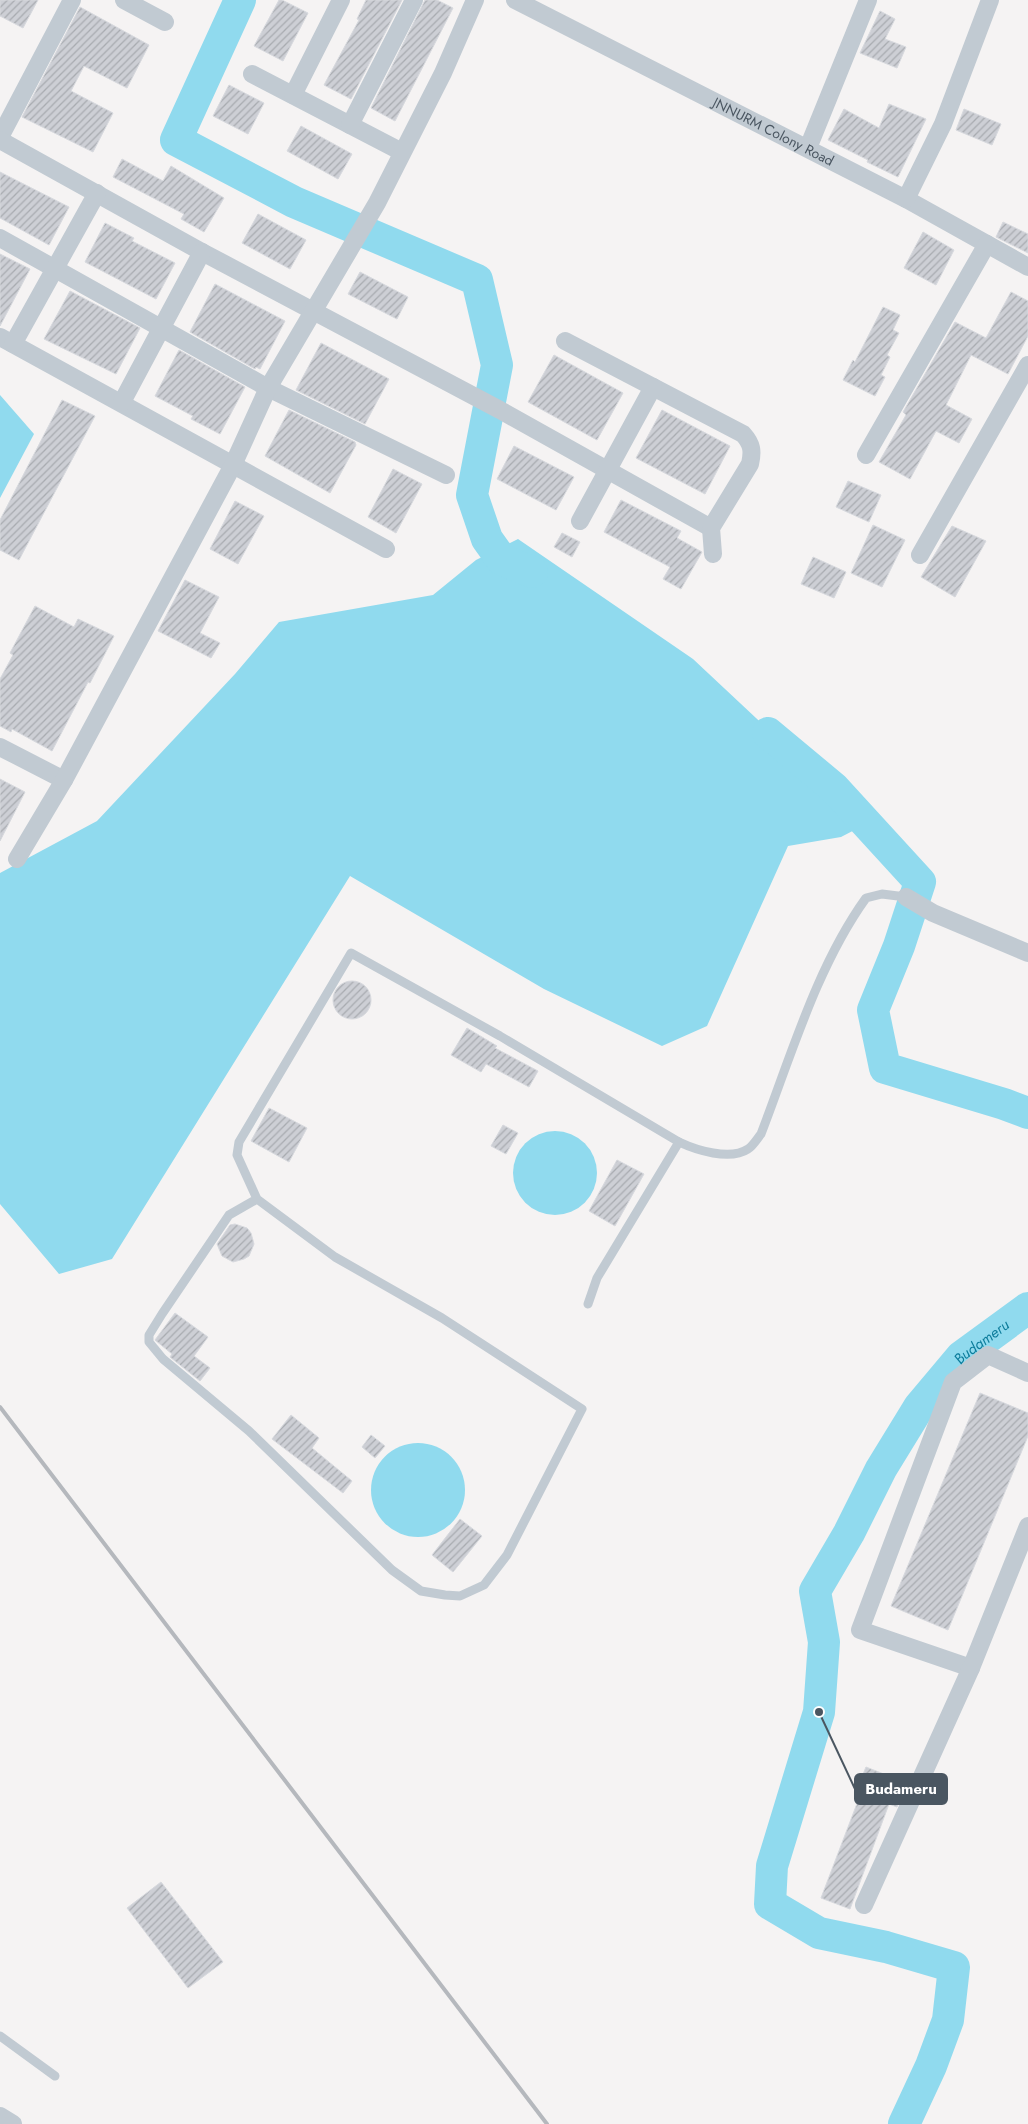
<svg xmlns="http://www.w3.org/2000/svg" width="1028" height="2124" font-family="Jost,sans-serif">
<defs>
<pattern id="building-hatch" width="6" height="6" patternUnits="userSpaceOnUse" patternTransform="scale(1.25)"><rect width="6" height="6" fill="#cdcfd5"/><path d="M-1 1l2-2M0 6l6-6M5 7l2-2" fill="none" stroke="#a8abb0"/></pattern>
</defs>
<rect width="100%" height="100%" fill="#f5f3f3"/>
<!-- water -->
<g fill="#90daee">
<polygon points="0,395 34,434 0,498"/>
<polygon points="518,539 693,659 868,823 841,837 788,846 707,1026 662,1046 544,989 350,876 112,1259 59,1274 0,1204 0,873 97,821 235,674 279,622 433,595 476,560"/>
<circle cx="555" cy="1173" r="42"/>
<circle cx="418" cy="1490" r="47"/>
</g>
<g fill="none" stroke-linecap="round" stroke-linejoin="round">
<!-- river -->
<g stroke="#90daee" stroke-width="32">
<polyline points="240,0 176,140 294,202 477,280 497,365 472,495 487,539 502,560 532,572"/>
<polyline points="768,733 834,788 920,882 899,946 873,1010 885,1068 1004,1104 1028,1113"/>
<path id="s1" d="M 904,2124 L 931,2066 L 948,2020 L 954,1967 L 886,1947 L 819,1933 L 770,1904 L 772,1866 L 819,1712 L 824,1642 L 815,1591 L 849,1533 L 881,1469 L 919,1407 L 961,1357 L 1028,1308"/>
</g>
</g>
<!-- building -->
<g fill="url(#building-hatch)" stroke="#d7d9de">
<polygon points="0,0 38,0 23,28 0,16"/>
<polygon points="279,0 282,0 308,13 283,61 254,46"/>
<polygon points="366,0 402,0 351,99 324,85 359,20 357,19"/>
<polygon points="425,0 437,0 453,8 395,121 371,108"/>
<polygon points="80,7 149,45 127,88 84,66 71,91 113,113 93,152 22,117"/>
<polygon points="880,11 895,19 885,39 906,47 897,68 860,53"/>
<polygon points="229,85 264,103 248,134 213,116"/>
<polygon points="889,104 926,119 898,177 867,162 868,160 828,140 844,109 879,128"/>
<polygon points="964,109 1001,124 992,145 956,130"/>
<polygon points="301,126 352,154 338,179 287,151"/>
<polygon points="122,159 163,181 171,166 224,198 204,232 181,219 184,214 113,177"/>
<polygon points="0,172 69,207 49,245 0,218"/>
<polygon points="258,214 306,240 290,269 242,243"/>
<polygon points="1003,222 1028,234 1028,253 996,237"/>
<polygon points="105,223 134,238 132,241 175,263 156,299 85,262"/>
<polygon points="923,232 954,250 936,285 904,268"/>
<polygon points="0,254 30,269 0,326"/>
<polygon points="360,272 408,297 397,319 348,294"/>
<polygon points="215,284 285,321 260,369 256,367 255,369 190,332"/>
<polygon points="70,291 140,328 116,374 44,339"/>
<polygon points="1011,292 1028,301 1028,336 1008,374 971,355 946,405 972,419 959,443 936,431 910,479 879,462 906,415 903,412 955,322 986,338"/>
<polygon points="883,307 900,315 893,330 899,333 887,355 890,357 881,375 885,377 875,396 843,380 853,360 855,362"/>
<polygon points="321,343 389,379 365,424 296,390"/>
<polygon points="179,350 245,387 220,434 191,419 193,416 155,396"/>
<polygon points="554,355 623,393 597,440 528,402"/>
<polygon points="62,400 95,416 19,560 0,550 0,520"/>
<polygon points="289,410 355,442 356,445 330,493 265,456"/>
<polygon points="662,410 730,446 705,494 636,458"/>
<polygon points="514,446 574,477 556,510 497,479"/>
<polygon points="393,469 422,484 396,533 368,517"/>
<polygon points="848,481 881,495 869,522 836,507"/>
<polygon points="621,500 681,531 677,538 702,552 681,589 663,579 670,567 604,532"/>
<polygon points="235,501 264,516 238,564 210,549"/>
<polygon points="873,525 905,540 882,587 851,573"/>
<polygon points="952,526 986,541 955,597 921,577"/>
<polygon points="562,533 580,542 572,557 554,547"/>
<polygon points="813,557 846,572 834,598 801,584"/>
<polygon points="185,580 219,597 200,633 220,643 211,658 158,631"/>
<polygon points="35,606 74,627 78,619 114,636 90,683 88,682 52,751 12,729 11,732 0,726 0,679 13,655 10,653"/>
<polygon points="0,779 25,792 0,841"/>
<circle cx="352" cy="1000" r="19"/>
<polygon points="467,1028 497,1046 495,1048 538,1071 529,1087 486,1064 481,1072 451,1055"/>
<polygon points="269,1108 307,1128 289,1162 251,1141"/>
<polygon points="503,1125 518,1133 506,1154 491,1146"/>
<polygon points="617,1160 644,1174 615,1226 589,1211"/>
<polygon points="235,1224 247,1228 251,1233 254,1244 249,1256 244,1259 233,1262 222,1256 217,1244 230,1225"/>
<polygon points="175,1313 208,1337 194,1356 210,1368 200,1381 170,1357 172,1354 155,1340"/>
<polygon points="980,1393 1028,1413 1028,1436 948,1630 891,1606"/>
<polygon points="291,1415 319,1438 312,1448 352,1481 343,1493 272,1439"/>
<polygon points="371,1435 385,1446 375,1458 362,1447"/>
<polygon points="460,1519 482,1536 453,1572 432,1555"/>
<polygon points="866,1767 907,1783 897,1807 889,1804 850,1909 821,1898 861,1793 856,1791"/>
<polygon points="161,1882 223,1962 188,1988 127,1908"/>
</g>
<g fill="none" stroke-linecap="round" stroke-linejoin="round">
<!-- service -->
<g stroke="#c1cad2" stroke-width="9">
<polyline points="257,1199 229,1215 162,1314 149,1335 149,1342 163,1359 249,1431 392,1570 421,1591 445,1595 460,1596 484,1585 507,1555 582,1409 442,1318 335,1257 257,1199 237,1155 239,1142 351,953 500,1036 679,1142"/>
<path d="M 588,1304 L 597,1278 L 679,1142 C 696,1150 730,1161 748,1149 C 753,1146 757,1139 761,1134 C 791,1056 817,966 866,898 L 882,894 L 906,897"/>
<polyline points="0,2036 55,2076"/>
</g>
<!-- minor -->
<g stroke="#c1cad2" stroke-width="18">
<polyline points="124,0 165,22"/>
<path id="s2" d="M 515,0 L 906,199 L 1028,267"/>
<polyline points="252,74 402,152"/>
<polyline points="293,95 341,0"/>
<polyline points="350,125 414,0"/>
<polyline points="0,137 72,0"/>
<polyline points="0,140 202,252 500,410 711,528"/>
<polyline points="808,148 868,0"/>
<polyline points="906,199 943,124 990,0"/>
<polyline points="0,238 268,388 446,475"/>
<polyline points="0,337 386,549"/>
<path d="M 565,341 L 743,434 C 752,444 753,451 750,464 L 711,528 L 713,554"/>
<polyline points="13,344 97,193"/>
<polyline points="122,402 202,252"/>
<polyline points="866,455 987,244"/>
<polyline points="580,521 653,387"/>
<polyline points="920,555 1028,365"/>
<polyline points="0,747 64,780"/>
<polyline points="17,859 64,780 233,465 268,388 377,203 443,73 475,0"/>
<polyline points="906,897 933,913 1028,953"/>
<polyline points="971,1668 860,1630 953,1382 988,1355 1028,1373"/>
<polyline points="864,1905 971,1668 1028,1526"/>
<polyline points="0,2116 13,2124"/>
</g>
<!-- rail -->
<polyline stroke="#b5b8bd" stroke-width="4" points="0,1407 547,2124"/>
</g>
<g text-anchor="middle" stroke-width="4" stroke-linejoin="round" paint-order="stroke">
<!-- street labels -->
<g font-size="14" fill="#4a5661" stroke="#fff">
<text dy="5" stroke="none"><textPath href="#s2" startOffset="290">JNNURM Colony Road</textPath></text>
</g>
<!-- water labels -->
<g font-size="15" font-style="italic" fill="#0c7c9b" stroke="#fff">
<text dy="5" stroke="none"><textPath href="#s1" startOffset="986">Budameru</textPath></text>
</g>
</g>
<!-- callouts -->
<path fill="none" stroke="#4a5661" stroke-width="2" d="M819 1712L855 1789"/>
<circle fill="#4a5661" stroke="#fff" stroke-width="2" cx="819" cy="1712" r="5"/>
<rect fill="#4a5661" stroke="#4a5661" stroke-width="2" x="855" y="1774" width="92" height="30" rx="5"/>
<g font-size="15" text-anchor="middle" font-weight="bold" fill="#fff">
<text x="901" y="1794">Budameru</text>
</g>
</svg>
